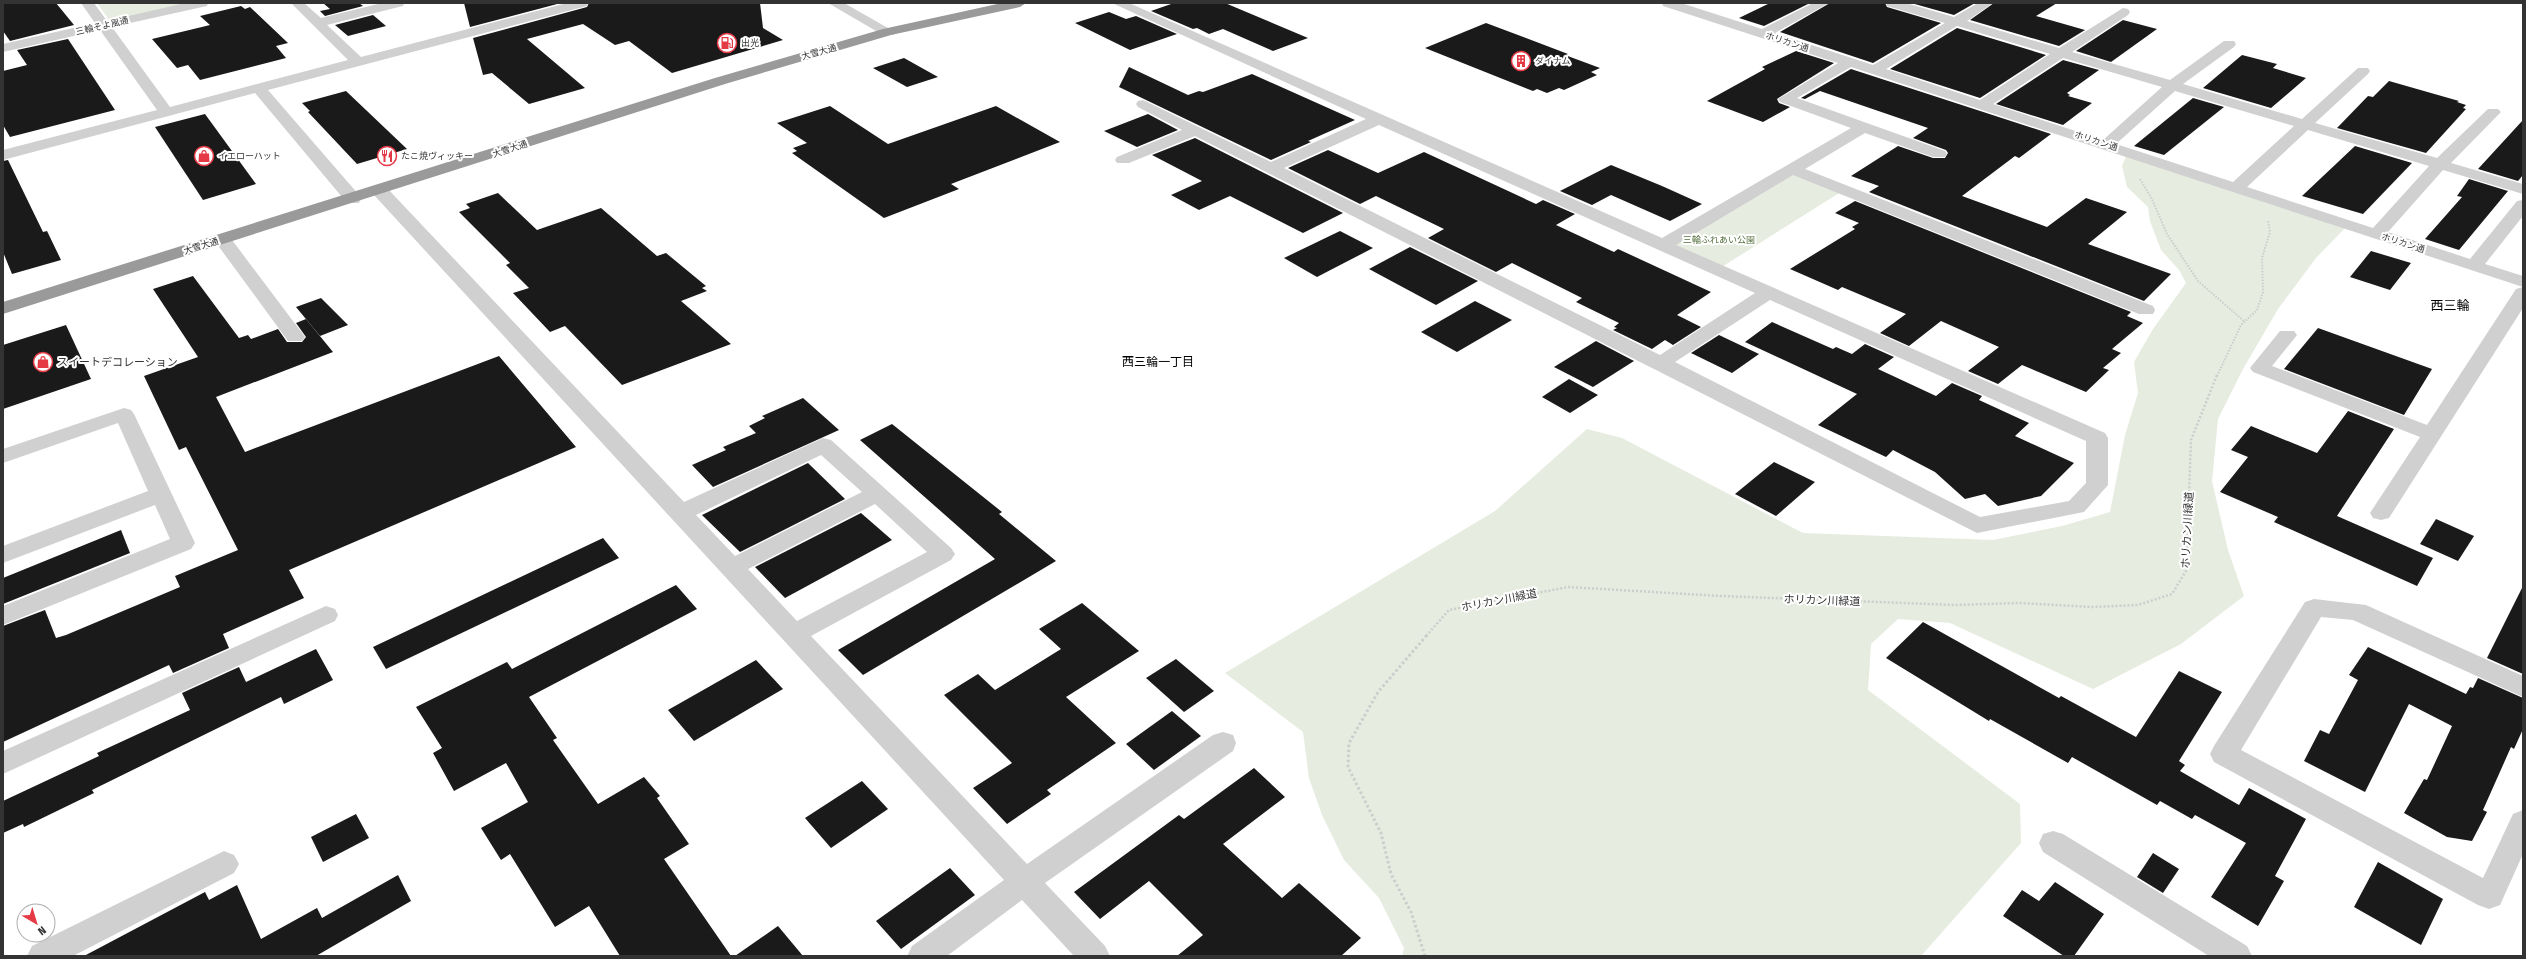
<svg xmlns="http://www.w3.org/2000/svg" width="2526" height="959" font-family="'Fira Sans Condensed','Noto Sans JP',sans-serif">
<rect width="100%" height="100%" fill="#fff"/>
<!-- green -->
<g fill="#e6ecdf">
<polygon points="97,3 190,3 110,21"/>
<polygon points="2128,152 2348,225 2316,258 2278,309 2243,369 2218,419 2212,481 2228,550 2244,596 2181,644 2093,689 1950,623 1898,619 1871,644 1868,690 2020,804 2021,843 1921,956 1402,956 1404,948 1379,898 1344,860 1322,815 1309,778 1303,732 1225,673 1495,511 1587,429 1622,438 1803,533 1993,540 2062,526 2110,512 2125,435 2138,393 2134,362 2153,329 2186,283 2179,270 2161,250 2150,221 2148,207 2127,187 2122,166"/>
<polygon points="1791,169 1844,190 1717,270 1663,245"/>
</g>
<!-- building -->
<g fill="#1a1a1a">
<polygon points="3,3 56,3 74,25 10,41 3,31"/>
<polygon points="323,3 359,3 363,6 325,16 320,11 330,9"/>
<polygon points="464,3 561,3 470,27"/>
<polygon points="589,3 760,3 763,28 783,40 672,73 629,41 615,45 583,24 527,39 585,88 529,104 492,73 483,75 473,38 587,7"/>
<polygon points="1174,3 1225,3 1308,38 1273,51 1223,29 1209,34 1197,28 1193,29 1151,11"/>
<polygon points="1770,3 1810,3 1764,26 1739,18"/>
<polygon points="1830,3 1885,3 1887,7 1941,23 1873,63 1780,32"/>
<polygon points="1911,3 1975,3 1954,15"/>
<polygon points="1994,3 2057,3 2036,16 2085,30 2059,46 1970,20"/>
<polygon points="241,6 245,9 250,7 288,43 276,46 286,58 200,80 188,65 177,68 152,39 206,26 210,25 200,16"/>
<polygon points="1109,12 1126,19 1136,16 1177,34 1130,50 1075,23"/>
<polygon points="373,15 386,26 348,36 335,25"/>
<polygon points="2123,20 2157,29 2111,62 2076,51"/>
<polygon points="1486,23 1568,54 1565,55 1600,68 1591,72 1597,75 1564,90 1559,88 1547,93 1537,89 1533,91 1425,48"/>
<polygon points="1957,28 2046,55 1980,98 1890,69"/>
<polygon points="68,39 115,110 10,137 3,125 3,71 27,65 17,50"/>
<polygon points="1796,51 1834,63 1777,99 1779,103 1790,107 1763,122 1707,101 1765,69 1762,67"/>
<polygon points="2242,55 2277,64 2273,68 2306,78 2271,108 2203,88"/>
<polygon points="904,58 938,77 907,87 873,68"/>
<polygon points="2063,60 2099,70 2067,93 2070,95 2068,96 2092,103 2063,125 1996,104"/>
<polygon points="1129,67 1188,95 1199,91 1203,92 1252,74 1355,120 1308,141 1311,142 1271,160 1119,87"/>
<polygon points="1851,69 2051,134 2019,158 2015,156 1962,196 2047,227 2086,198 2127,212 2088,244 2171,274 2144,301 1869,192 1879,186 1851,176 1898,146 1933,158 1945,158 1948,153 1946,150 1913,138 1928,128 1820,91 1805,99 1801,98"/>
<polygon points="2389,81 2459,101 2457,102 2466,105 2463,108 2466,109 2426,153 2337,128 2368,96 2373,97"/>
<polygon points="346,91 407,149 357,164 308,112 310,111 302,103"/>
<polygon points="2193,98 2224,107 2164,155 2134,146"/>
<polygon points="830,106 888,144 996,106 1060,142 951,184 959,189 884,218 792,153 797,151 793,148 807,143 777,123"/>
<polygon points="205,114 256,184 203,200 155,127"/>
<polygon points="1148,114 1178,130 1137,147 1104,131"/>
<polygon points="2523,120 2523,175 2518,181 2478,169"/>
<polygon points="1195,138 1343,213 1303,233 1230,196 1199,210 1171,195 1202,181 1152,155"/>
<polygon points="2355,146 2412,163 2363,214 2302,196"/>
<polygon points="1328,150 1378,173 1424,152 1536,204 1543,200 1575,214 1556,225 1614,252 1618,249 1711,292 1677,315 1701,327 1673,345 1665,340 1652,349 1613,330 1617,328 1614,327 1619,323 1576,302 1582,298 1512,263 1496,272 1428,238 1444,229 1376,196 1360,204 1288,168"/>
<polygon points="8,160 43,232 47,231 61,260 12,274 3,252 3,161"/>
<polygon points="1611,165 1662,186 1702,204 1670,221 1611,195 1592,205 1560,191"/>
<polygon points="2469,179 2508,191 2459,250 2425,239 2462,197 2457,196"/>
<polygon points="498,193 537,230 601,208 657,256 666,253 706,286 702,288 707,291 681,301 731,344 622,385 565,326 550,332 513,293 529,288 506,265 510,263 459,212 470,208 466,204"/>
<polygon points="1855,201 2131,312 2127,316 2143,323 2112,349 2121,353 2103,368 2109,370 2086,392 2022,365 1998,384 1968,371 1999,347 1941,321 1909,346 1880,333 1906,314 1842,287 1838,290 1790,269 1855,229 1852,227 1859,223 1835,213"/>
<polygon points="1340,231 1373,248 1317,277 1284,258"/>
<polygon points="1410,247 1478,281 1436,305 1369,269"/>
<polygon points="2371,251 2411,263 2390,290 2350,277"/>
<polygon points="193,276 239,338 248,335 251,339 278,329 287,342 302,342 306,337 296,323 306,319 333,352 216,397 245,452 499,356 576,447 289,570 304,598 223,634 229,648 173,673 169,665 3,742 3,626 45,610 56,638 66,635 180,587 175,576 238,550 186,447 179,450 144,376 198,357 153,289"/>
<polygon points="321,298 348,325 320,336 296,307"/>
<polygon points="1475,301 1512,320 1457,352 1421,332"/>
<polygon points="1772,322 1833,349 1836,347 1852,354 1865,344 1894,357 1878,369 1936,396 1952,383 1982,396 1979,400 2029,423 2015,436 2074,463 2041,496 1998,506 1985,494 1965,499 1935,472 1893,450 1886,457 1818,425 1857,394 1745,342"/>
<polygon points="66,325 91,379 3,409 3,345"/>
<polygon points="2318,328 2432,369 2404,415 2284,369"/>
<polygon points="1719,335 1759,354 1732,373 1691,353"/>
<polygon points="1596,341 1634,361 1593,387 1554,367"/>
<polygon points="1569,379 1598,395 1570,413 1542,397"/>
<polygon points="803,398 839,430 713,487 692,465 726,450 723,447 756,433 749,426 765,418 762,416"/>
<polygon points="2348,411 2394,429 2337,516 2433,558 2417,586 2274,522 2278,517 2220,492 2248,457 2231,450 2251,426 2317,453"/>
<polygon points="892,424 1002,512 999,514 1056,561 863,675 838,650 995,559 860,440"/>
<polygon points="1774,462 1815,482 1776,516 1735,494"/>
<polygon points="808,463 845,499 740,552 702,515"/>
<polygon points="861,513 892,540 785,598 755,567"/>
<polygon points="2436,519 2474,536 2458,561 2420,544"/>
<polygon points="121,530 130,553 3,604 3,578"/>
<polygon points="603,538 619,558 386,669 373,647"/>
<polygon points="676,585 697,609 529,697 557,738 553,740 598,804 644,777 660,796 657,798 689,844 664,859 731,956 620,956 589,906 555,927 510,854 501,860 481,828 528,802 506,763 454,791 433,753 442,748 416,707 507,662 512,669"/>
<polygon points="2523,586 2523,674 2487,658"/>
<polygon points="1082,603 1139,651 1066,697 1116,743 1047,790 1051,794 1007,824 973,788 1012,763 944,695 978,674 995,690 1061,649 1039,629"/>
<polygon points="1923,622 2059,698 2061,696 2136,737 2179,671 2222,692 2179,761 2185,765 2180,771 2239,805 2249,788 2306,819 2275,876 2284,881 2258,926 2211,897 2246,843 2195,815 2192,819 2160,801 2157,805 2072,757 2068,763 1990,719 1989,721 1886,658"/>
<polygon points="2368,647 2466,694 2470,687 2473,688 2478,678 2523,698 2523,729 2514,749 2511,747 2483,810 2487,812 2472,841 2447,837 2404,813 2424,779 2427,780 2452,726 2409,704 2365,792 2304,761 2320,730 2329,734 2358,680 2349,675"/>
<polygon points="316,649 333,680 284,704 281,697 92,790 94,793 24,827 23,824 3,833 3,801 99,756 97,753 190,710 182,693 239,667 246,682"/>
<polygon points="1176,659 1214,691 1184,712 1146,678"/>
<polygon points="756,660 783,689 694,741 668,710"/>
<polygon points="1172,711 1201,736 1154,770 1126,744"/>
<polygon points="1254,768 1285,797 1223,844 1282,898 1299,883 1361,938 1341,956 1177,956 1203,935 1149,881 1100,919 1074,892 1179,815 1184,819"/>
<polygon points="862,781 888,809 831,848 805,818"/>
<polygon points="356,814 369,838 323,862 311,837"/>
<polygon points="2153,853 2179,869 2163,893 2137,877"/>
<polygon points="2378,862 2443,899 2421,945 2354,907"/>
<polygon points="950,868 975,895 901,949 876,921"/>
<polygon points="398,875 411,901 316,956 84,956 205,892 209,900 237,885 261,939 317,908 322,918"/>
<polygon points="2055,882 2104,914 2074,956 2064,956 2003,916 2022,890 2039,901"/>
<polygon points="778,926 803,956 735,956"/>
</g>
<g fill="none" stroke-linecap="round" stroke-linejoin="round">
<!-- path-far2 -->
<g stroke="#cdcdcd" stroke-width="2" stroke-dasharray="1.5 1.5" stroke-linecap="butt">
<polyline points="2140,179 2152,199 2167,234 2198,281 2245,322"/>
<polyline points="2217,376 2241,325 2257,310 2263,292 2262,258 2270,232 2268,220"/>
</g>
<!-- path-far1 -->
<polyline stroke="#cdcdcd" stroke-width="2.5" stroke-dasharray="2 2" stroke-linecap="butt" points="1426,636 1449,610 1568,587 1721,596 1955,605 2020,603 2092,607 2138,605 2172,594 2186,571 2191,440 2217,375"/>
<!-- path -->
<polyline stroke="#cdcdcd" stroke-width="3" stroke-dasharray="2.5 2.5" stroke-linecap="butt" points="1425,956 1411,912 1391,874 1381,833 1348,767 1349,743 1378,692 1427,635"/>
<!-- minor -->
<g fill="#d0d0d0" fill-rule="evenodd">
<polygon points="81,3 94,3 107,21 185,3 208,3 207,6 112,27 170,107 348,60 291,3 304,3 321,18 382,3 404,3 403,6 327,25 361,57 567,3 588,3 587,6 268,90 359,195 361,199 359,203 347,203 255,93 3,160 3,150 157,110 100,30 3,52 3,44 95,23"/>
<polygon points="828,3 844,3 895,32 893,35 883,35"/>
<path d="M 1112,3 L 1129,3 L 1662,238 L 1851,128 L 1780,102 L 1778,99 L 1838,63 L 1663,6 L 1662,3 L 1681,3 L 1762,29 L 1813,3 L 1829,3 L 1775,33 L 1873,65 L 1945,23 L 1887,6 L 1886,3 L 1906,3 L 1954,17 L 1978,3 L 1993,3 L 1967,21 L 2059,48 L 2123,8 L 2128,9 L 2130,12 L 2128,15 L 2072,52 L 2170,80 L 2224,41 L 2234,41 L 2236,44 L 2234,47 L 2183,84 L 2302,119 L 2358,68 L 2368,68 L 2370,71 L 2368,74 L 2315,123 L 2437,158 L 2488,109 L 2498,109 L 2501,112 L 2498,115 L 2451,163 L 2523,184 L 2523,194 L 2443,170 L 2388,232 L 2470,259 L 2517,201 L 2523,200 L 2523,216 L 2485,264 L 2523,276 L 2523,308 L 2389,518 L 2381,520 L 2373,518 L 2370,513 L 2420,437 L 2253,372 L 2250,368 L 2280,331 L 2294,331 L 2297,335 L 2272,366 L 2427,425 L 2516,289 L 2523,287 L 1851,67 L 1797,98 L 1945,151 L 1947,154 L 1945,157 L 1933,157 L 1865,133 L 1805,169 L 2153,306 L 2155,310 L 2153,314 L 2139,314 L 1793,175 L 1676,245 L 2105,433 L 2108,438 L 2108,485 L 2084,512 L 1977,533 L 1195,136 L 1129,163 L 1117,163 L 1115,160 L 1117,157 L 1182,130 L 1138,107 L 1136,104 L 1138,101 L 1143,100 L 1271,162 L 1366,119 ZM 1957,26 L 2050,54 L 1980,100 L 1886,69 ZM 2063,58 L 2162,87 L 2103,140 L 1993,104 ZM 2175,91 L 2294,126 L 2233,182 L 2116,144 ZM 1379,125 L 1755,293 L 1660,355 L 1284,168 ZM 2308,130 L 2429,166 L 2373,228 L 2247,187 ZM 1770,300 L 2086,441 L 2086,483 L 2069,501 L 1980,517 L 1675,362 Z"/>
<path d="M 380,186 L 386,187 L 684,502 L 823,438 L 831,440 L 951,548 L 955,554 L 951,560 L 811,636 L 1027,864 L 1213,735 L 1223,732 L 1233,735 L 1236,743 L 1233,751 L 1045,883 L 1105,946 L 1110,956 L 1074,956 L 1022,900 L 947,956 L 907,956 L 912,946 L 1004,880 L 374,195 L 372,191 L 374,187 ZM 821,455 L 862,492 L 735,556 L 696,515 ZM 875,504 L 927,552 L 797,621 L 748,569 Z"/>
<polygon points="223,235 229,236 302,333 305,337 302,341 288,341 214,240 217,236"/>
<polygon points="124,408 131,410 134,414 195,543 191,549 3,625 3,606 170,539 155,505 3,563 3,546 148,491 118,423 3,463 3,449"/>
<polygon points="2314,599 2366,605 2523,676 2523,697 2353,620 2321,617 2241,750 2483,878 2513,814 2523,810 2523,854 2500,905 2489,909 2478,905 2214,762 2210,754 2214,746 2305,602"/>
<polygon points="326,606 335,609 338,615 335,621 3,774 3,751"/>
<polygon points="2053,831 2063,834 2247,946 2252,956 2209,956 2043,852 2039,843 2043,834"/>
<polygon points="224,851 234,855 239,864 234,873 73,956 27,956 32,946"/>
</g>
<!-- highway -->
<polygon fill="#9a9a9a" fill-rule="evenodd" points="1002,3 1026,3 1020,7 891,35 725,84 3,314 3,302 715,78 883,29"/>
</g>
<!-- icons -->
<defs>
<g id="fuel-ring" transform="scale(1)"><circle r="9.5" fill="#fff" stroke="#e63946" stroke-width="1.5"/><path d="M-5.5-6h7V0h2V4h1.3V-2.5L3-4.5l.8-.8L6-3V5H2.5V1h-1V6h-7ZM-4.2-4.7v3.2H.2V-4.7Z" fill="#e63946"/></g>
<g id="building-ring" transform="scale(1)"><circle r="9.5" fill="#fff" stroke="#e63946" stroke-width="1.5"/><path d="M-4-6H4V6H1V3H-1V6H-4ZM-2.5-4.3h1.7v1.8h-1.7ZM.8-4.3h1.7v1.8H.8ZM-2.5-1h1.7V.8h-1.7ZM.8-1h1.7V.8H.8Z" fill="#e63946"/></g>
<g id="shop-ring" transform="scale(1)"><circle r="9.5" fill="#fff" stroke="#e63946" stroke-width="1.5"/><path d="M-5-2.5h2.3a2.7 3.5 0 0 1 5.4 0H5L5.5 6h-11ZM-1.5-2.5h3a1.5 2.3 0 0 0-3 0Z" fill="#e63946"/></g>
<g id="restaurant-ring" transform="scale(1)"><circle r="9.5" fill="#fff" stroke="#e63946" stroke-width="1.5"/><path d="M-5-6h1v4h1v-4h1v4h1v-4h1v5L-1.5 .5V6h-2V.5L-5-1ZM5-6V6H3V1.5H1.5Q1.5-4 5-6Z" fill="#e63946"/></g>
</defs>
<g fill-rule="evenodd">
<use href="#fuel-ring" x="727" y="43"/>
<use href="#building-ring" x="1521" y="61"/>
<use href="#shop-ring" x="204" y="156"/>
<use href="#restaurant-ring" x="387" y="156"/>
<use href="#shop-ring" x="43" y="362"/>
</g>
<g text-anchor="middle" stroke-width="4" stroke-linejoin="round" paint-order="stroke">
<!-- far-street labels -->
<g font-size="9" fill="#333" stroke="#fff">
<text transform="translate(102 26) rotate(-13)" y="3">三輪そよ風通</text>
<text transform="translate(1787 42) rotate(18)" y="3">ホリカン通</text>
<text transform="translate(819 52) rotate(-16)" y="3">大雪大通</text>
<text transform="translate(2096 141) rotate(18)" y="3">ホリカン通</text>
<text transform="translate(510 149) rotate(-18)" y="3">大雪大通</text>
<text transform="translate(2403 243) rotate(18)" y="3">ホリカン通</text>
<text transform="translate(201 246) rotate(-17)" y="3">大雪大通</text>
</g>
<!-- far-poi labels -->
<g font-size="9" fill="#333" stroke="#fff" text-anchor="start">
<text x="741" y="46">出光</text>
<text x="1535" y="64">ダイナム</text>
<text x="218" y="159">イエローハット</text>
<text x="401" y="159">たこ焼ヴィッキー</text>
</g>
<!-- far-park labels -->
<g font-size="9" fill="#56703f" stroke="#fff">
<text x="1719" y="243">三輪ふれあい公園</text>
</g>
<!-- poi labels -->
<g font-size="11" fill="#333" stroke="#fff" text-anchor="start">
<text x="57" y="366">スイートデコレーション</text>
</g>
<!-- street labels -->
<g font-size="11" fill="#333" stroke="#fff">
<text transform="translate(2187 530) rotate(-87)" y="4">ホリカン川緑道</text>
<text transform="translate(1499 600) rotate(-11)" y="4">ホリカン川緑道</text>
<text transform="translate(1822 600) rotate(2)" y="4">ホリカン川緑道</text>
</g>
<!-- neighbourhood labels -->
<g font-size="12" fill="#000" stroke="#fff">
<text x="1158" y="366">西三輪一丁目</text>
</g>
<!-- quarter labels -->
<g font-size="13" fill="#000" stroke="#fff">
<text x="2450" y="310">西三輪</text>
</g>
</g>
<!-- border -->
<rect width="2526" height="959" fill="none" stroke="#333333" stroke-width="8"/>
<!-- north arrow -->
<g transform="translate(36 923) rotate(142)"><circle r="19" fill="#ffffff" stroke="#adadad"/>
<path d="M0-3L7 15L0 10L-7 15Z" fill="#e63946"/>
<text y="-6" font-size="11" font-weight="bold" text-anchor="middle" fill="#333333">N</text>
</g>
</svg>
